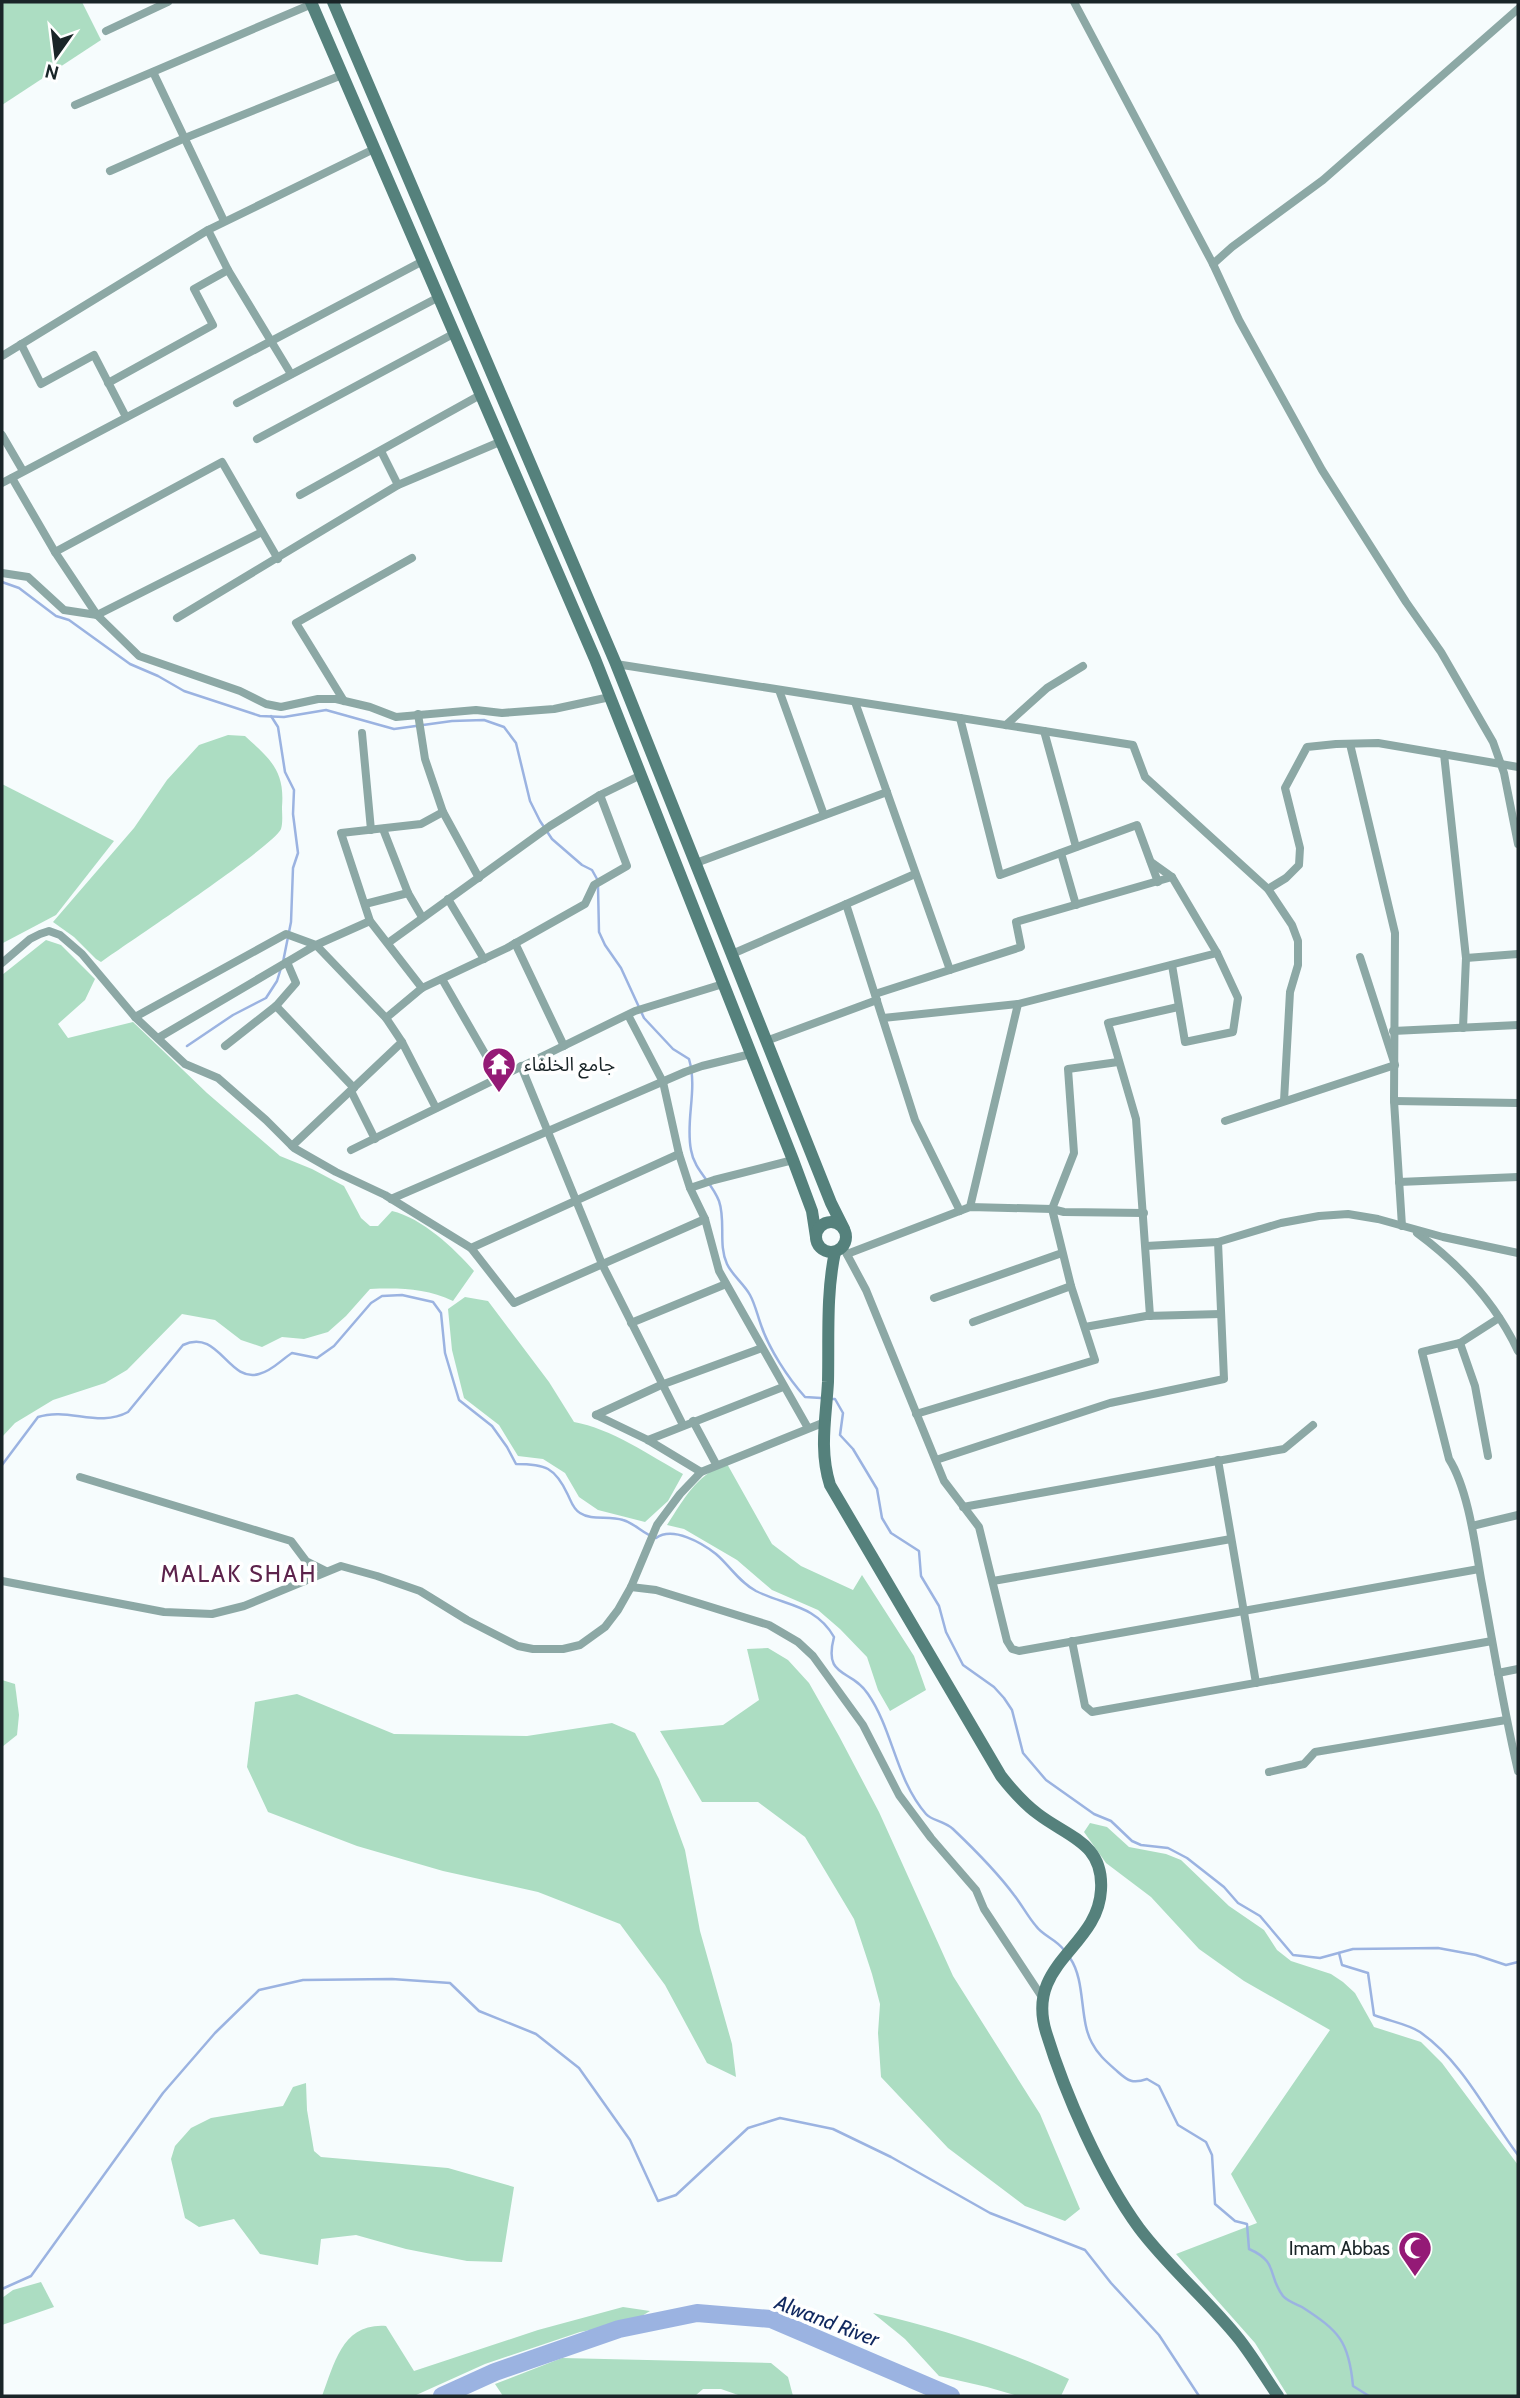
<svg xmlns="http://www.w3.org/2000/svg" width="1520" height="2398" font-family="Cabin,'Noto Sans Arabic',sans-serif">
<rect width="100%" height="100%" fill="#f6fcfd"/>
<!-- green -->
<g fill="#acddc2">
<polygon points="2,2 82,2 101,40 2,105"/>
<path d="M 228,735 L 245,736 C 270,759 285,770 282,807 C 282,813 283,823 281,829 C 274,846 126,944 101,962 L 96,959 L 74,937 L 53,922 L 134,828 L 167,780 L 199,745 Z"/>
<polygon points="2,784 114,841 56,915 3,943"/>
<path d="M 46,940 L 61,945 L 95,979 L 85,1000 L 58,1024 L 68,1038 L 133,1022 L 207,1093 L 280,1156 L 312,1169 L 344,1186 L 361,1218 L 370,1226 L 378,1226 L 392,1211 C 422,1218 454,1248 474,1271 L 453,1301 C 426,1288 399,1288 370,1289 L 346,1316 L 328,1332 L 304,1339 L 282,1337 L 262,1347 L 241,1340 L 215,1320 L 182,1314 L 127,1370 L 105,1383 L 53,1400 L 15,1423 L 2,1437 L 2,975 Z"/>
<path d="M 465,1297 L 488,1301 L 549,1382 L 574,1422 C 610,1428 651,1456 683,1474 L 668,1501 L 645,1522 L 598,1510 L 579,1497 L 565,1473 L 543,1459 L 518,1456 L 499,1425 L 464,1398 L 452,1350 L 448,1309 Z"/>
<path d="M 726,1462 L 772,1544 L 801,1566 L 853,1590 L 862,1575 L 914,1656 L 926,1690 L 890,1711 L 878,1690 L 867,1657 L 840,1629 L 818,1610 L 772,1590 L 737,1560 L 684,1529 L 667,1525 C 686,1496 694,1479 726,1462 Z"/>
<polygon points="768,1648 788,1660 809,1683 839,1736 879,1812 953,1976 1040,2114 1080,2209 1065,2221 1025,2206 948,2148 881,2077 878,2033 880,2004 872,1974 854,1919 805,1837 758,1802 702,1802 660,1731 723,1725 759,1700 747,1649"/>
<polygon points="2,1680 15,1684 19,1715 17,1735 2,1747"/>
<polygon points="297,1694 394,1734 527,1736 612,1723 635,1733 659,1779 685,1850 700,1931 732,2044 736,2077 707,2063 665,1985 620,1924 538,1892 443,1871 357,1846 268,1812 247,1767 255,1702"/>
<polygon points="1090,1823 1107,1827 1129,1847 1166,1854 1181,1860 1229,1906 1264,1930 1277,1950 1291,1961 1331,1974 1343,1982 1355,1993 1374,2027 1421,2042 1442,2063 1518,2165 1518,2396 1288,2396 1255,2343 1176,2254 1257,2223 1231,2174 1330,2030 1244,1981 1199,1949 1151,1897 1106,1863 1084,1832"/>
<polygon points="306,2083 307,2110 314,2151 321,2157 448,2168 514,2187 502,2262 467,2261 406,2249 356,2235 321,2239 318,2265 260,2254 234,2219 199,2227 185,2218 171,2159 175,2146 191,2128 211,2118 283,2106 293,2087"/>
<polygon points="41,2282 54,2307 2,2325 2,2298 13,2290"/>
<path d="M 623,2307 L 650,2311 L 632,2322 L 580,2332 L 485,2364 L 414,2396 L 322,2396 C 335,2363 342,2323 386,2326 L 414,2371 L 538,2330 Z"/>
<path d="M 873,2313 C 940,2328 1006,2350 1069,2379 L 1061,2396 L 1018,2396 L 987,2387 L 939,2376 L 905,2339 Z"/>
<polygon points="562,2358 771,2363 788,2377 793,2396 741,2396 721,2389 703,2389 695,2396 503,2396 495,2384"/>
</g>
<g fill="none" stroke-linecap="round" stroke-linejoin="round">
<!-- stream -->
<g stroke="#9bb3e1" stroke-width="2.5">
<polyline points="2,582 19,588 56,616 69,620 130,664 158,676 184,691 260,716 284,717 326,710 394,729 452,721 484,720 504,727 516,743 530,801 540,821 552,839 582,865 592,870 597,879"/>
<polyline points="271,716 278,727 285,772 294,790 293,814 298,853 293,868 291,922 283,962"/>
<path d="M 598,886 L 599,932 L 605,945 L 621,968 L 644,1018 L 673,1049 L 689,1059 C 698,1090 685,1120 691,1150 C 694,1170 712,1182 719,1201 C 726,1221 718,1245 727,1264 C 732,1275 744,1284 750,1295 C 755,1304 757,1314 761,1325 C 769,1349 788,1378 805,1397 L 821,1398"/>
<polyline points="187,1046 233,1015 266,998 277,981 281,968"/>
<polyline points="832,1399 835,1399 843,1413 840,1435 853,1449 877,1489 882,1518 891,1533 919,1551 921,1576 939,1606 946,1632 963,1665 994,1687 1004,1698 1012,1710 1023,1753 1046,1780 1094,1814 1111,1821 1132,1841 1141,1845 1168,1848 1187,1858 1224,1887 1238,1903 1260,1916 1293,1955 1320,1958 1353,1949 1438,1948 1476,1955 1506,1965 1518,1962"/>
<path d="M 2,1465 L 38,1417 C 68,1407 99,1428 128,1412 L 183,1345 C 219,1328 228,1383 259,1374 C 272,1371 281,1360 292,1353 L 317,1358 L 334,1346 L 371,1303 L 382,1296 L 402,1295 L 433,1302 L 441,1313 L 445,1353 L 459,1400 L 492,1426 L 507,1447 L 516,1464 C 545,1464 555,1467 568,1495 C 571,1501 573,1509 580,1513 C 592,1521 609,1515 623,1520 C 636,1524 643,1534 656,1538 C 673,1526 702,1543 716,1554 C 730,1566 739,1582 756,1591 C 786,1606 816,1605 834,1637 C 823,1679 851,1668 868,1694 C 893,1730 896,1780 926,1814 C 932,1821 943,1820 953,1829 C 974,1849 997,1872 1014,1895 C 1022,1905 1028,1917 1036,1926 C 1043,1936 1056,1939 1064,1950"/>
<path d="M 1339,1953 L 1342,1965 L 1368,1973 L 1374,2015 C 1389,2021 1408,2024 1420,2032 C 1464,2063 1487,2114 1518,2155"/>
<path d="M 1070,1958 C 1086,1981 1079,2020 1092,2043 C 1098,2055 1108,2063 1118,2072 C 1128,2081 1133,2084 1147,2079 L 1159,2086 L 1178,2125 L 1206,2142 L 1212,2155 L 1215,2204 L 1235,2221 L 1247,2224 L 1249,2249 C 1279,2262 1267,2275 1283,2296 C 1287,2301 1296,2304 1302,2307 C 1339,2331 1349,2341 1353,2386 L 1369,2396"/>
<polyline points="2,2289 31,2276 163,2093 215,2033 259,1990 303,1980 392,1979 450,1983 479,2011 536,2034 579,2068 630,2140 658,2201 676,2195 748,2128 780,2118 833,2129 891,2157 990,2213 1085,2250 1111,2283 1159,2335 1199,2396"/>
</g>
<!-- river -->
<polyline stroke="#9bb3e1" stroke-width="18" points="442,2396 495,2372 619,2329 697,2313 771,2319 951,2396"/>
<!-- minor -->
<g stroke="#8ca8a5" stroke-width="8">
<polyline points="1074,2 1213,264 1239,320 1322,470 1406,602 1441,652 1493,742 1504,773 1518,844"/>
<polyline points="106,31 168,2"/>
<polyline points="153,72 224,221"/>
<polyline points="75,105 312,4"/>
<polyline points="110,171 185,138 342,75"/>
<polyline points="208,230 228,270 291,374"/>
<polyline points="1213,264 1232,247 1323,180 1518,9"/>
<polyline points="21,344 41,384 94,355 126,417"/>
<polyline points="2,356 208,230 374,149"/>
<polyline points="108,383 213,325 194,289 228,270"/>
<polyline points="237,403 439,297"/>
<polyline points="2,435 23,471"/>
<polyline points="257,439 455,333"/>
<polyline points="381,451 398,485"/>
<polyline points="12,478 55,552 97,615 262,532"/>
<polyline points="2,483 423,261"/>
<polyline points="300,495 482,394"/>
<polyline points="55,552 222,462 278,559"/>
<polyline points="2,573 28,577 64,610 97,615 139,656 240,691 266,704 281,707 318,699 336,699 370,707 396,717 476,710 502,713 554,709 610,697"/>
<polyline points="177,618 398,485 502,441"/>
<polyline points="616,664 1133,745 1145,777 1268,889 1292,925 1298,941 1298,965 1290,992 1284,1101"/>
<polyline points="779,690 824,815"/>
<polyline points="344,701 296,623 412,558"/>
<polyline points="855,702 950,970"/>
<polyline points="418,714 425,759 443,812 479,878"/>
<polyline points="960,718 1000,875 1137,825 1158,882"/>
<polyline points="1006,725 1047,688 1083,666"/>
<polyline points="1044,731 1076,847"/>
<polyline points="362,733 371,830"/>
<polyline points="1350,744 1395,933 1394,1101 1402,1226"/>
<polyline points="1444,754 1466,958"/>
<polyline points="383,829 408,893 422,917"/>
<polyline points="1061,853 1076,905"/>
<polyline points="1151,862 1172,877 1217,953 1238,998 1233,1032 1185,1042 1172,965"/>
<polyline points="696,863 887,792"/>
<polyline points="1268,889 1286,878 1299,865 1300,848 1285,788 1307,747 1336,744 1378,743 1518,767"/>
<polyline points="448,899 484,959"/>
<polyline points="365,904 408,893"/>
<polyline points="846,904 915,1120 960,1211"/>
<polyline points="388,943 550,826 600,795 641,775"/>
<polyline points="515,943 564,1046"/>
<polyline points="732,954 915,874"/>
<polyline points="2,963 30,939 40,934 49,931 60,935 82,954 135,1017 185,1064 218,1078 266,1120 294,1148 336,1172 385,1195 471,1248 679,1154"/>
<polyline points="442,979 499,1078"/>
<polyline points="422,988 370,921 341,833 421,824 443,812"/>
<polyline points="875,994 1021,947 1016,922 1172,877"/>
<polyline points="276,1006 354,1088"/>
<polyline points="628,1015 663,1082 679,1154 690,1188 705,1219 719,1271 808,1428"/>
<polyline points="135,1017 286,934 316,945 370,921"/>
<polyline points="386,1018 422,988 507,948 585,904 594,885 627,866 600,795"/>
<polyline points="883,1018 1018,1004 1217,953"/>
<polyline points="1463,1028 1466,958 1518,954"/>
<polyline points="1393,1031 1518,1025"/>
<polyline points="158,1038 316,945 386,1018 402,1042 436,1108"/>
<polyline points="766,1041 877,1000"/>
<polyline points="225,1046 276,1006 296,983 287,962"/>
<polyline points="521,1066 602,1264 683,1425"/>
<polyline points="351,1091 375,1139"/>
<polyline points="1394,1101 1518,1103"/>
<polyline points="1225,1121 1395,1065 1360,957"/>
<polyline points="292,1146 402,1042"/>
<polyline points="351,1150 635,1011 723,984"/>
<polyline points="1399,1182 1518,1177"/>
<polyline points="690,1188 714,1180 793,1160"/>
<polyline points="391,1199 685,1072 702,1066 751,1054"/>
<polyline points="970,1207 1018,1004"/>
<path d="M 1417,1233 C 1459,1264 1496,1304 1518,1351"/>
<polyline points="1146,1246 1218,1242 1281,1223 1319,1216 1348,1214 1378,1219 1443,1237 1518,1253"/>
<polyline points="843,1247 866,1290 944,1481 979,1527 1007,1641 1012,1649 1019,1651 1479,1569"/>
<polyline points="471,1248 514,1303 705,1219"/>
<polyline points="847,1254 970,1207 1052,1209 1064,1212 1144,1213"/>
<polyline points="934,1298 1062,1253"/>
<polyline points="1150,1316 1136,1119 1108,1023 1178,1007"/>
<path d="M 1499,1318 L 1460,1343 L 1422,1352 L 1449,1459 C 1468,1489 1475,1544 1481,1579 C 1493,1643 1503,1707 1518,1771"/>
<polyline points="973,1322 1071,1286"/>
<polyline points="631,1323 726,1284"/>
<polyline points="1085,1327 1146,1316 1221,1314"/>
<polyline points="1460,1343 1475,1386 1488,1456"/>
<polyline points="916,1414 1095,1360 1071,1286 1052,1209 1074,1153 1068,1069 1118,1062"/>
<polyline points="596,1415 661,1385 762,1348"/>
<polyline points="596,1415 648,1440 701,1472"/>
<polyline points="693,1421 716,1464"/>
<polyline points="648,1440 783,1387"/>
<polyline points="936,1460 1110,1403 1224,1379 1218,1242"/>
<polyline points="1218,1460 1256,1683"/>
<polyline points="80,1477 291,1541 306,1561 326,1571"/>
<polyline points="963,1507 1284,1449 1313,1425"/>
<polyline points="1472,1526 1518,1515"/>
<polyline points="2,1581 164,1612 212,1614 244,1606 341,1566 377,1576 420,1591 467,1620 518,1646 533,1649 563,1649 580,1645 605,1627 618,1610 631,1587 657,1525 680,1494 701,1472 825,1422"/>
<polyline points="993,1581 1231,1539"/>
<polyline points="631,1587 656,1590 769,1625 798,1642 813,1656 863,1725 899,1795 931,1838 976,1890 984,1909 1042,1997"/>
<polyline points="1072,1641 1085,1706 1092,1712 1492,1641"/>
<polyline points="1498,1673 1518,1669"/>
<polyline points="1269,1772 1304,1764 1315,1752 1506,1720"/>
</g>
<!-- secondary -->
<g stroke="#55817c" stroke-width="12">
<polyline points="311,2 595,659 793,1160 812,1211 816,1237"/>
<polyline points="333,2 616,664 831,1203 844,1229"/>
<circle cx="831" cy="1237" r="15"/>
<path d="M 835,1252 C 826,1294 829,1339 828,1382 C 826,1418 819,1450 830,1485 L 1001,1776 C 1012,1790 1023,1803 1038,1814 C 1068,1837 1104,1843 1101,1890 C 1098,1948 1025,1963 1046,2032 C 1065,2094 1101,2176 1139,2228 C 1169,2268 1208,2300 1239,2339 C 1253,2357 1265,2377 1278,2396"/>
</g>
</g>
<!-- icons -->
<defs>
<g id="temple-pin" transform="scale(1.75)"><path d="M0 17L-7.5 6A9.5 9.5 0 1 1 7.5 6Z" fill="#941a76" stroke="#fff"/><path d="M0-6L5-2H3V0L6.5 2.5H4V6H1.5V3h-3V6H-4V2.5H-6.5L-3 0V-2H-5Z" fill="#fff"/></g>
<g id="mosque-pin" transform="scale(1.75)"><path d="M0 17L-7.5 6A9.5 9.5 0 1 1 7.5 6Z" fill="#941a76" stroke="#fff"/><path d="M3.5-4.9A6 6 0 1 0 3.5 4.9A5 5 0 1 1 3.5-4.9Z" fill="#fff"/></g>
</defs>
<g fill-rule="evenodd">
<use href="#temple-pin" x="499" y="1064"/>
<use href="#mosque-pin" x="1415" y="2248"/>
</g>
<g text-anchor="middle" stroke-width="7" stroke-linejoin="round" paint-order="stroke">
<!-- poi labels -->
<g font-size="19" fill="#1a2528" stroke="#fff" text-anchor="start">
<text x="524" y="1071">جامع الخلفاء</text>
<text x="1390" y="2255" text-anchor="end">Imam Abbas</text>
</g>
<!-- water labels -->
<g font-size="21" font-style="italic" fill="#10285f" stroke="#fff">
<text transform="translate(827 2321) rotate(21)" y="7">Alwand River</text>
</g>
<!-- quarter labels -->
<g font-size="23" letter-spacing="2" fill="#5c224b" stroke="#fff">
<text x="239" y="1582">MALAK SHAH</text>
</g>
</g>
<!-- border -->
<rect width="1520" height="2398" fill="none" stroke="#1a2528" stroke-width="7"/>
<!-- north arrow -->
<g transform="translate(56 56) rotate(194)" stroke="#ffffff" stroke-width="5" paint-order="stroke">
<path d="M0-5L12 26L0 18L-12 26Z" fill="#1a2528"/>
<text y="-10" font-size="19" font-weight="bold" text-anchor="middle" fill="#1a2528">N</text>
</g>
</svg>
